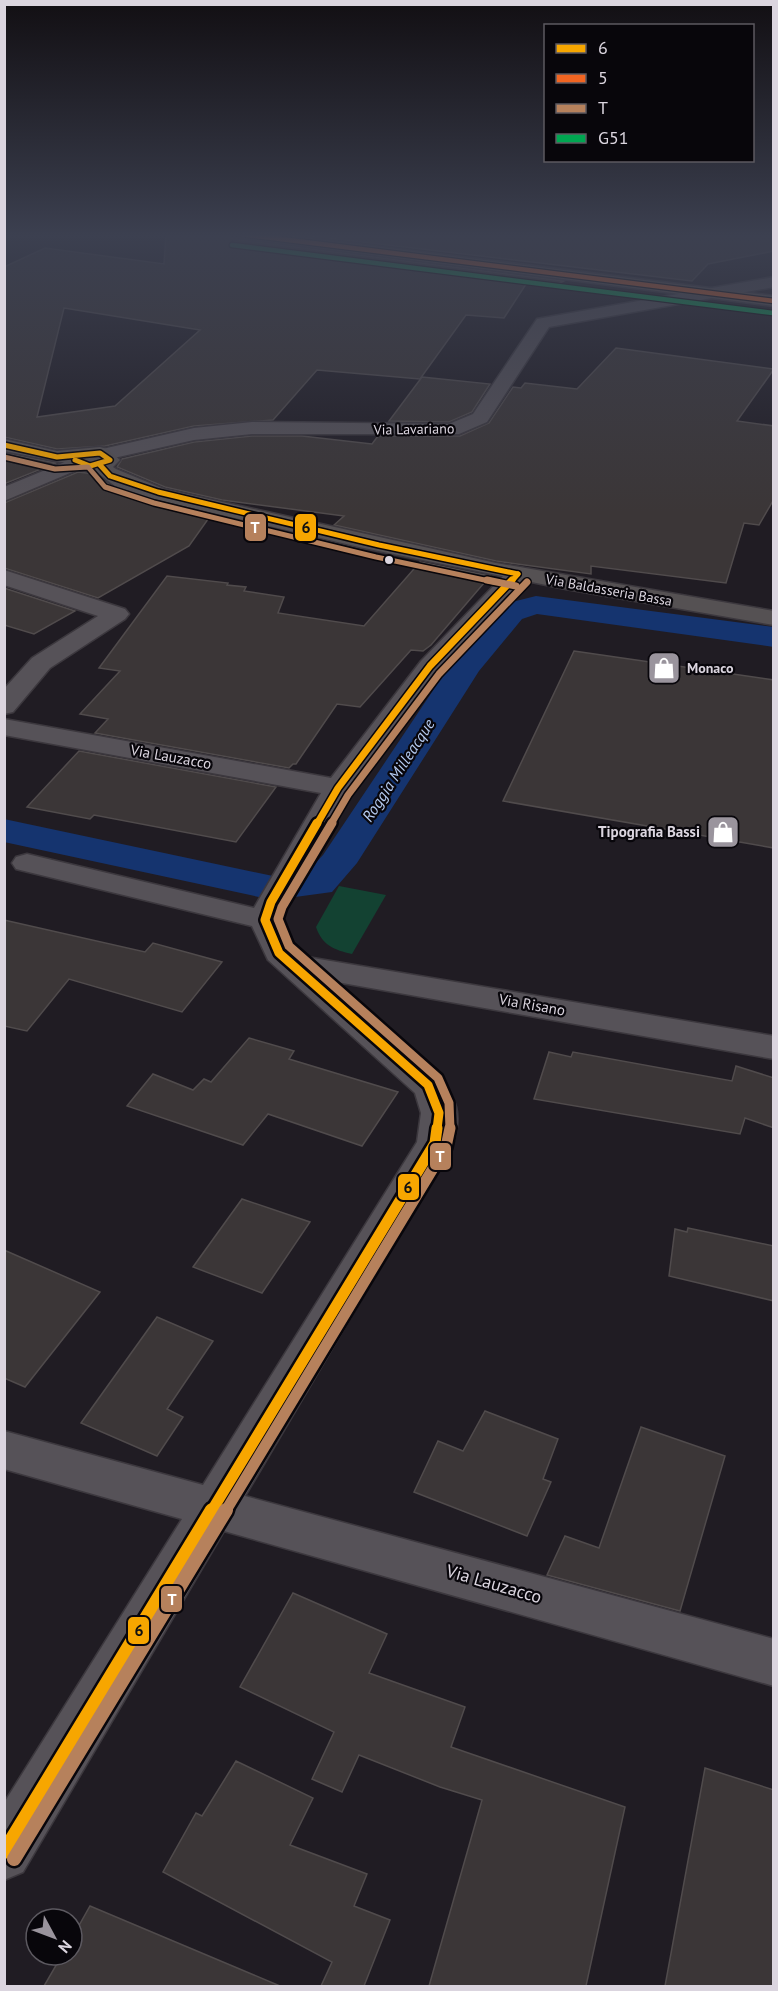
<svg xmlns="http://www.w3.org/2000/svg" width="778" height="1991" font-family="'PT Sans',sans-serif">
<rect width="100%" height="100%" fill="#201c23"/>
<!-- green -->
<path fill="#134232" d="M 339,886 L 386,895 L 352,954 C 334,950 322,945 316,927 Z"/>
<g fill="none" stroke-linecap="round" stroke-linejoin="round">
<!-- canal -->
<polygon fill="#15346f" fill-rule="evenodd" points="536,596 774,627 774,647 537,614 522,619 479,671 357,863 332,892 273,900 4,842 4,819 273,876 306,873 323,855 454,659 500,605"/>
</g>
<!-- building -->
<g fill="#3b3637" stroke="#504b4c" stroke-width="1.5" fill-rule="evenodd">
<path d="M 166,233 L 224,233 L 233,239 L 564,281 L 553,286 L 528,281 L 504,318 L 466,315 L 420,379 L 317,370 L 273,420 L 194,426 L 105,446 L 57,449 L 4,437 L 4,267 L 45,248 L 164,264 ZM 64,308 L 200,330 L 115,406 L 37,417 Z"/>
<polygon points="286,233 774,233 774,251 708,264 692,281"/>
<polygon points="616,348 774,369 737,421 774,426 774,499 759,525 744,523 726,583 591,566 591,574 496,561 334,525 344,516 222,500 165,487 117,467 122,459 194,442 252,436 302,436 372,444 378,436 460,436 489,423 513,387 521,388 525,383 577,389"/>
<polygon points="422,377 490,384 472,412 449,422 389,421"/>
<polygon points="4,453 56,463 4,484"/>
<polygon points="78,472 95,474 114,488 148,500 211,515 189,546 98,598 4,568 4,503"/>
<polygon points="420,562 490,576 431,645 423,651 411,650 360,707 337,704 296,764 293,764 289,768 95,733 108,719 80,714 120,671 99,668 167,576 228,583 227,585 246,587 244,591 284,597 278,613 364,626"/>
<polygon points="4,588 75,611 34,634 4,625"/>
<polygon points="574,651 774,680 774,848 503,801"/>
<polygon points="79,751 276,787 236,842 94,815 90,819 27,807"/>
<polygon points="4,920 145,952 153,943 222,962 182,1012 69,979 27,1031 4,1026"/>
<polygon points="249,1038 294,1051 289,1059 398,1092 362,1146 268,1114 243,1145 127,1106 153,1074 193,1090 204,1079 211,1082"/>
<polygon points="549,1052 571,1057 573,1052 732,1081 736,1066 774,1078 774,1128 745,1118 740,1134 534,1099"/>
<polygon points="242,1199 310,1222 262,1293 193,1267"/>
<polygon points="688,1228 774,1246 774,1301 669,1276 675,1229 687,1232"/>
<polygon points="4,1250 100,1292 25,1387 4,1378"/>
<polygon points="157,1317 213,1341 167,1409 183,1417 157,1456 81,1423"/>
<polygon points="485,1411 558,1439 543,1479 551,1482 527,1536 414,1492 438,1441 463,1451"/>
<polygon points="641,1427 725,1456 680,1611 547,1575 565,1536 599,1548"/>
<polygon points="293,1593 387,1634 369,1673 465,1707 451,1747 625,1807 586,1986 429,1986 482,1800 440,1787 359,1755 342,1792 312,1779 334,1732 240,1687"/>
<polygon points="236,1761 313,1798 290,1845 367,1874 354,1906 390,1920 364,1986 321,1986 332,1962 163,1872 196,1813 202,1816"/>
<polygon points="705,1768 774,1790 774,1986 665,1986"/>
<polygon points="90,1906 280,1986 44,1986 62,1955 72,1955 72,1938"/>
</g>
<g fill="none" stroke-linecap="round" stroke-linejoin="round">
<!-- street casing -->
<g stroke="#3c383e" stroke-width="3">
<g id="street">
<polygon points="774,277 774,287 549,327 487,422 459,434 252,434 194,440 105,460 98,458 95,454 98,450 194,428 252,422 449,424 473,414 537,319"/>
<polygon points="77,457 84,459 87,463 84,467 4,501 4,487"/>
<path d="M 518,567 L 526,569 L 529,574 L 526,579 L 439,671 L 351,790 L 286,902 L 281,920 L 293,948 L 301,956 L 774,1036 L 774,1059 L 331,981 C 362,1008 446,1070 456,1107 C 459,1119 457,1131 453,1143 L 245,1496 L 774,1639 L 774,1686 L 224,1531 L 23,1872 L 4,1880 L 4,1803 L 182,1519 L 4,1469 L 4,1431 L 203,1485 L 417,1142 L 421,1113 L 415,1093 L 268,960 L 252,926 L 16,869 L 12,863 L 16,857 L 27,854 L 254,908 L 321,793 L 4,735 L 4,719 L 331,778 L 421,661 L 510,569 Z"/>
<polygon points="4,570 125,609 129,614 125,619 50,668 13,712 4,714 4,689 32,658 98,616 4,585"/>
</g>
</g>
<!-- secondary casing -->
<g stroke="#3c383e" stroke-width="3">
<polygon id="secondary" points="4,439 57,451 100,447 107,449 120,460 113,467 116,469 164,489 496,563 774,611 774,625 566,589 359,547 149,498 115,486 96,472 74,469 67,463 4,451"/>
</g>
<!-- primary casing -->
<g stroke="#3c383e" stroke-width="3">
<polygon id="primary" points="226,233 268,233 774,296 774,306 233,237"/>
</g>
<!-- street -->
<use href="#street" fill="#565258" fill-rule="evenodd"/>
<!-- secondary -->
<use href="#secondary" fill="#555153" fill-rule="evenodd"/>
<!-- primary -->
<use href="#primary" fill="#5c5553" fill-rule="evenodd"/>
<!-- bus-1-far4 casing -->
<g stroke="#08060b" stroke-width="8">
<g id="bus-1-far4">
<polyline points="4,445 57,457 100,453 110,460 90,466 75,460"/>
<polyline points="100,465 110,476 158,492 379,545 518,574"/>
<polyline points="511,582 518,574"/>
</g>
</g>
<!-- bus-1-far3 casing -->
<g stroke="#08060b" stroke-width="10">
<polyline id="bus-1-far3" points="317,824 338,788 430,666 512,580"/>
</g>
<!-- bus-1-far2 casing -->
<g stroke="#08060b" stroke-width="14">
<polyline id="bus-1-far2" points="317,823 271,902 265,920 279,953 428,1085 439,1113 437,1129"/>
</g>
<!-- bus-1-far1 casing -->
<g stroke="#08060b" stroke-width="16">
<polyline id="bus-1-far1" points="211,1512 435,1143 437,1128"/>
</g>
<!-- bus-1 casing -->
<g stroke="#08060b" stroke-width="19">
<polyline id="bus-1" points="4,1852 212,1510"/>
</g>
<!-- bus-2 casing -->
<g stroke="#08060b" stroke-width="7">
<polyline id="bus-2" points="233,233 774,301"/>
</g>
<!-- bus-3-far4 casing -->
<g stroke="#08060b" stroke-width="8">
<polyline id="bus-3-far4" points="4,457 55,469 88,467 105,487 154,503 376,557 494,582"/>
</g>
<!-- bus-3-far3 casing -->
<g stroke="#08060b" stroke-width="10">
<g id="bus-3-far3">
<polyline points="487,580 516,586"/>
<polyline points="331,824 348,795 439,674 527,582"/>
</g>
</g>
<!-- bus-3-far2 casing -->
<g stroke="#08060b" stroke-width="14">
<polyline id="bus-3-far2" points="332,823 282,907 278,919 289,946 438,1078 449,1103 450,1129"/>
</g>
<!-- bus-3-far1 casing -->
<g stroke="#08060b" stroke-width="16">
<polyline id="bus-3-far1" points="225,1512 446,1147 450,1128"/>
</g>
<!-- bus-3 casing -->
<g stroke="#08060b" stroke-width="19">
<polyline id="bus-3" points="14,1859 226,1510"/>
</g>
<!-- bus-4 casing -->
<g stroke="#08060b" stroke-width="7">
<polyline id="bus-4" points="232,245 773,313"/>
</g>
<!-- bus-1-far4 -->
<use href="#bus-1-far4" stroke="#f7a600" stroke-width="5"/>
<!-- bus-1-far3 -->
<use href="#bus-1-far3" stroke="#f7a600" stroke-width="7"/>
<!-- bus-1-far2 -->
<use href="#bus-1-far2" stroke="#f7a600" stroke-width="9"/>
<!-- bus-1-far1 -->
<use href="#bus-1-far1" stroke="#f7a600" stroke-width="11"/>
<!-- bus-1 -->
<use href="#bus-1" stroke="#f7a600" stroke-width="14"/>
<!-- bus-2 -->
<use href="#bus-2" stroke="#f26522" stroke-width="4.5"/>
<!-- bus-3-far4 -->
<use href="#bus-3-far4" stroke="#b6815c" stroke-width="5"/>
<!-- bus-3-far3 -->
<use href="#bus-3-far3" stroke="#b6815c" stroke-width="7"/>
<!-- bus-3-far2 -->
<use href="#bus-3-far2" stroke="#b6815c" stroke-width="9"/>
<!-- bus-3-far1 -->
<use href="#bus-3-far1" stroke="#b6815c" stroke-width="11"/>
<!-- bus-3 -->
<use href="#bus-3" stroke="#b6815c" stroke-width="14"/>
<!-- bus-4 -->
<use href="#bus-4" stroke="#00a651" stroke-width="4.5"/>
</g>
<!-- sky -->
<linearGradient id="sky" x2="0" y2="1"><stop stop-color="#120f13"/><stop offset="0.46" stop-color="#3c4050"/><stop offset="1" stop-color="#3c4050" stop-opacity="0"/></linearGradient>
<rect width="778" height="512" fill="url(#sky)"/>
<!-- icons -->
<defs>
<g id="shop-square" transform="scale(1.725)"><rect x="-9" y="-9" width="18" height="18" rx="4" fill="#9a949d" stroke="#08060b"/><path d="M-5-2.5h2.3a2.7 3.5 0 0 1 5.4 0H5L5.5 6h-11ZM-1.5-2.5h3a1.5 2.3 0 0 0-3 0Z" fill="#fff"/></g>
</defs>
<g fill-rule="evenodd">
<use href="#shop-square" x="664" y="668"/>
<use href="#shop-square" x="723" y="832"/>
</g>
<!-- markers -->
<circle fill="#dbd5df" stroke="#08060b" stroke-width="2" cx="389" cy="560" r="5"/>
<g text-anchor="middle" stroke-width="4.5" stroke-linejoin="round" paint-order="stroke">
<!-- far-street labels -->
<g font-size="14" fill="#dbd5df" stroke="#08060b">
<text transform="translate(414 429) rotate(-1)" y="5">Via Lavariano</text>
<text transform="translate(609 590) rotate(10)" y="5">Via Baldasseria Bassa</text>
</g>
<!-- far-poi labels -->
<g font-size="14" font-weight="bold" fill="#dbd5df" stroke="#08060b" text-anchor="start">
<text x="687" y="673">Monaco</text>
</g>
<!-- street labels -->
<g font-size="15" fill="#dbd5df" stroke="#08060b">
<text transform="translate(171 757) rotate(10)" y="5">Via Lauzacco</text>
<text transform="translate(532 1005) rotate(10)" y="5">Via Risano</text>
</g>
<!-- poi labels -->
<g font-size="15" font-weight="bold" fill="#dbd5df" stroke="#08060b" text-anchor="end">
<text x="700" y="837">Tipografia Bassi</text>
</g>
<!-- water labels -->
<g font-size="16" font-style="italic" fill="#b5cbf1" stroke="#08060b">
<text transform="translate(398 770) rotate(-57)" y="6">Roggia Milleacque</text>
</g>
<!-- near-street labels -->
<g font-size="18" fill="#dbd5df" stroke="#08060b">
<text transform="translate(494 1584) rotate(16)" y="6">Via Lauzacco</text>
</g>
</g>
<g stroke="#08060b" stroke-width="2">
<rect x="294" y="513" width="23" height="29" rx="6" fill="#f7a600"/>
<rect x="244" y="513" width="23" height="29" rx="6" fill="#b6815c"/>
<rect x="429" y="1142" width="23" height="29" rx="6" fill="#b6815c"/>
<rect x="397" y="1173" width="23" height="28" rx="6" fill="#f7a600"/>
<rect x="160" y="1585" width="23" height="28" rx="6" fill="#b6815c"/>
<rect x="127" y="1616" width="23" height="29" rx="6" fill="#f7a600"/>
</g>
<g font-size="16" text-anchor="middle" font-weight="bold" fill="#fff">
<text x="255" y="533">T</text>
<text x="440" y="1162">T</text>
<text x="172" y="1605">T</text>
</g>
<g font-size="16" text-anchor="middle" font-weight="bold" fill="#111">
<text x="306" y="533">6</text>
<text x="408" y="1193">6</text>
<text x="139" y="1636">6</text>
</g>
<!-- border -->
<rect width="778" height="1991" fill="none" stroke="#dbd5df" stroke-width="12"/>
<!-- legend -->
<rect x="544" y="24" width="210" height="138" fill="#08060b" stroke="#5c5960" stroke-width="1.5"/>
<rect x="556" y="44" width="30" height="9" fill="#f7a600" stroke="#5c5960" stroke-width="1.5"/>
<text x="598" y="54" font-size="18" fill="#dbd5df">6</text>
<rect x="556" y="74" width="30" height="9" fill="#f26522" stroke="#5c5960" stroke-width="1.5"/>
<text x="598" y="84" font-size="18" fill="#dbd5df">5</text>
<rect x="556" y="104" width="30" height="9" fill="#b6815c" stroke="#5c5960" stroke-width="1.5"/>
<text x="598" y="114" font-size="18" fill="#dbd5df">T</text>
<rect x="556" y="134" width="30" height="9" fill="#00a651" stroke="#5c5960" stroke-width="1.5"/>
<text x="598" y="144" font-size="18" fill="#dbd5df">G51</text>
<!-- north arrow -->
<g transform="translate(54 1937) rotate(131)"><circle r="28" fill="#08060b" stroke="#5c5960" stroke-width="1.5"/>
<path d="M0-4.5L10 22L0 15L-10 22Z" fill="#9a949d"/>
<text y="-9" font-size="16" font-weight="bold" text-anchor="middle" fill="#dbd5df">N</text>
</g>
</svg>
